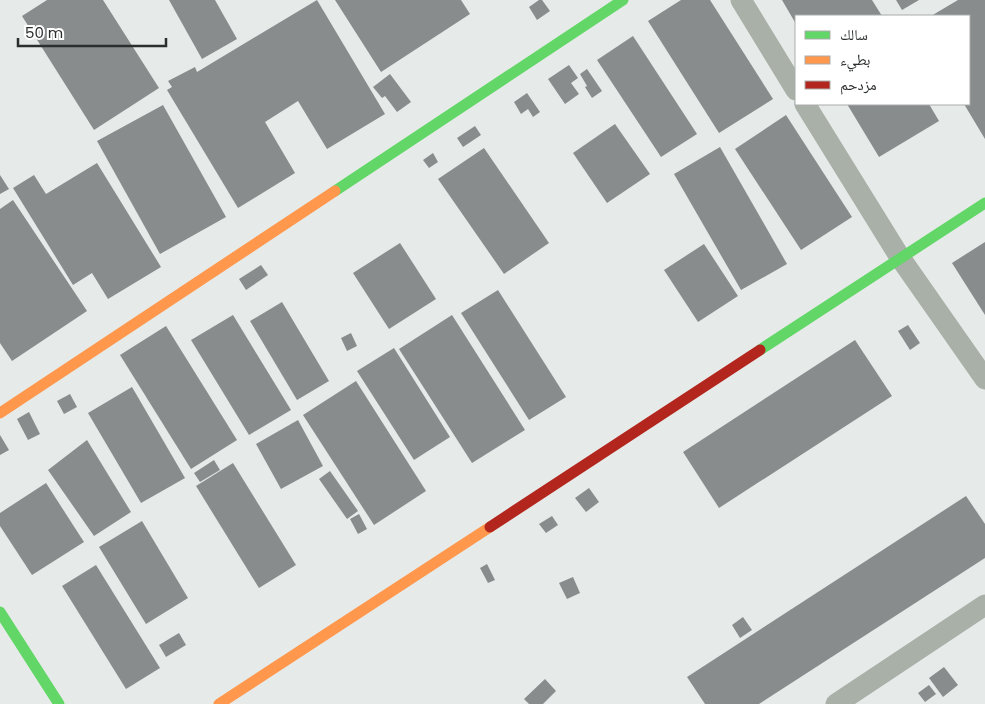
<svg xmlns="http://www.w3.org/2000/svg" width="985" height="704" font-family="Poppins,'Noto Naskh Arabic',sans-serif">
<rect width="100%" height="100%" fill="#e6ebe9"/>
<!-- building -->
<g fill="#888c8c">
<polygon points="47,0 103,0 159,88 94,130 22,16"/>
<polygon points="169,0 215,0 237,39 202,59"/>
<polygon points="317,0 385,114 327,149 298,101 265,122 295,173 238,208 167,90 172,87 168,81 195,67 197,72"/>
<polygon points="335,0 461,0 470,14 381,72"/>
<polygon points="539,0 542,0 550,11 537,20 529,7"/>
<polygon points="681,0 710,0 773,99 719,133 648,21"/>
<polygon points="782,0 872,0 882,16 796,16 796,24"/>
<polygon points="896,0 919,0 902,10"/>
<polygon points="958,0 985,0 985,139 964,104 969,104 969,16 931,16"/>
<polygon points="633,36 697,134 661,157 597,60"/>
<polygon points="569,65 578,78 571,83 579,94 565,104 548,79"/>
<polygon points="587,69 602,91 592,98 585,87 587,86 580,74"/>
<polygon points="390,74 411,102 397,112 385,96 382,98 373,87"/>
<polygon points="527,93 540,112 533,117 528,109 521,114 514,102"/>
<polygon points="847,104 929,104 939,121 879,157"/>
<polygon points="163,105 226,217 160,254 97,141"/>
<polygon points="786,115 852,217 801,250 735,149"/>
<polygon points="615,124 650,174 607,203 573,153"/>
<polygon points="475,126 481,135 463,147 457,138"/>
<polygon points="720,147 787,264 741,290 674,174"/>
<polygon points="484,148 549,243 504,274 438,179"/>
<polygon points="433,153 438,162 429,168 423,160"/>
<polygon points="97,163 161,267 108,299 92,273 73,285 13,188 34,175 46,194"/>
<polygon points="0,175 9,189 0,194"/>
<polygon points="13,200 87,311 12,361 0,343 0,209"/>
<polygon points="985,242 985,315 952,263"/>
<polygon points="400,243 436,299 389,329 353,273"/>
<polygon points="704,244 738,296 698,322 664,270"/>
<polygon points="261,265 268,275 246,290 239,279"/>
<polygon points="498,290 566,397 529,420 461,313"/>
<polygon points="282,302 329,381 297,400 250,321"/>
<polygon points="233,315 291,410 249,435 191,340"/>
<polygon points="452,315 525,430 472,463 399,349"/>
<polygon points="908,325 920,343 910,350 898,331"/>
<polygon points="166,326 237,440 191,469 120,355"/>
<polygon points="351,333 357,346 347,351 341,338"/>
<polygon points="855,340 892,396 719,508 683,452"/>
<polygon points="394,348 450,437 414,460 357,371"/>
<polygon points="356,381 426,491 374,525 303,415"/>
<polygon points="132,387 185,478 141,503 88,413"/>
<polygon points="70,394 77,407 64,414 57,401"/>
<polygon points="29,412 40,434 28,440 17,419"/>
<polygon points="298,420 323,466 281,489 256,444"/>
<polygon points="0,435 9,450 0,455"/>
<polygon points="87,440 131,512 94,536 48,470"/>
<polygon points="214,460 220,470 200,482 194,473"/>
<polygon points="233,463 296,565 259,588 196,486"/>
<polygon points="330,471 358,511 347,519 319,479"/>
<polygon points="46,483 84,542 32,575 0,526 0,513"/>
<polygon points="589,488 599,502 586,512 575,498"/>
<polygon points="966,496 985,524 985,558 759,704 705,704 687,677"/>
<polygon points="359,514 367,529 358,534 350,519"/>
<polygon points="552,516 558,525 546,533 539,524"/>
<polygon points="142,521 188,598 146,624 99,547"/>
<polygon points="487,564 495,580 488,583 480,568"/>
<polygon points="96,565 160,668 126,689 62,586"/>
<polygon points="573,577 580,593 567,599 559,583"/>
<polygon points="743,617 752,630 740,638 732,625"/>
<polygon points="179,633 186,645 166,657 159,645"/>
<polygon points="944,667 958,685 943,697 929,678"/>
<polygon points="545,679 556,691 543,704 529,704 524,699"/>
<polygon points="929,685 936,694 925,702 918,693"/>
</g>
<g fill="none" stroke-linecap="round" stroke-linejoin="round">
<!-- street -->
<g stroke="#a9b0a8" stroke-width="21">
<polyline points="741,0 796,90"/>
<polyline points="805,104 901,259 985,379"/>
<polyline points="836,704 985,605"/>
</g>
<!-- fast -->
<g stroke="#63d668" stroke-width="11">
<polyline points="335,191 623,0"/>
<polyline points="760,350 985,203"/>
<polyline points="0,612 59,704"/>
</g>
<!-- slow -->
<g stroke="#ff974d" stroke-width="11">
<polyline points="0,413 335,191"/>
<polyline points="219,704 490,527"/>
</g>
<!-- jam -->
<polyline stroke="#b3261e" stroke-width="11" points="490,527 760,350"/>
</g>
<!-- legend -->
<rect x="795" y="15" width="175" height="90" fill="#ffffff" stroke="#aaabab"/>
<rect x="805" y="31" width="25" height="8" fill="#63d668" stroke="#aaabab"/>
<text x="840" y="40" font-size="15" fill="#2a2e2c">سالك</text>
<rect x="805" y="56" width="25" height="8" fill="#ff974d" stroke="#aaabab"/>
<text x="840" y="65" font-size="15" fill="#2a2e2c">بطيء</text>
<rect x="805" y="81" width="25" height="8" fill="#b3261e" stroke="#aaabab"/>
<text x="840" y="90" font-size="15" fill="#2a2e2c">مزدحم</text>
<!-- scale -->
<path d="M18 38v8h148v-8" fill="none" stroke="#2a2e2c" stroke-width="2.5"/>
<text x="25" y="38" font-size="15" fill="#2a2e2c" stroke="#ffffff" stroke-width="4" paint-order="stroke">50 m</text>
</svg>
